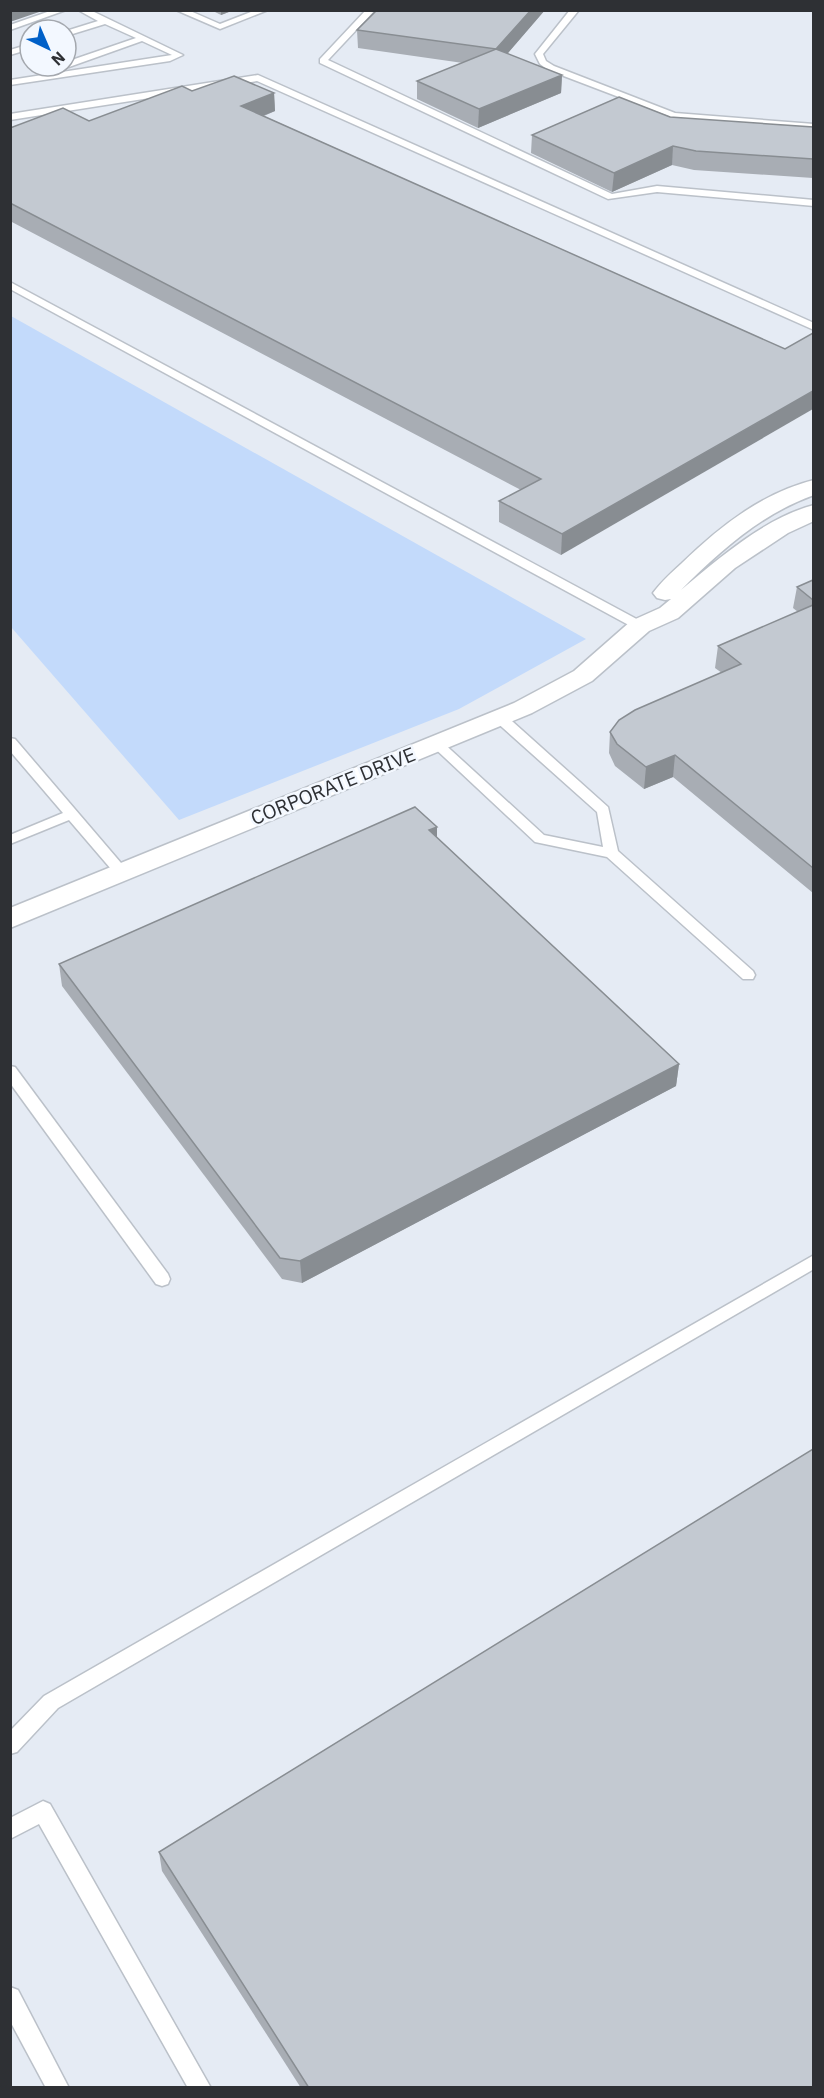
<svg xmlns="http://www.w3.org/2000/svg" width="824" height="2098" font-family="'IBM Plex Sans',sans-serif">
<rect width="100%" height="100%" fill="#e5ebf4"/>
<!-- green -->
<polygon fill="#c3dafb" points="11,316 586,639 459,709 179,820 11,627"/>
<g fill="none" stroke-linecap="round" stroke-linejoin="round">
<!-- service casing -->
<g stroke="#bbc1c9" stroke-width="3">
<g id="service">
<polygon points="53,10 66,10 10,30 10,25"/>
<polygon points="78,10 90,10 183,55 170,61 10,85 10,80 172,55 142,41 69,67 63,67 66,66 66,62 136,38 105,24 66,36 66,31 98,21"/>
<polygon points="176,10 188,10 220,24 256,10 268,10 220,29"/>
<polygon points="366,10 375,10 328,60 612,194 657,186 814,200 814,206 657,192 608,199 320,63 320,59"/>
<polygon points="570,10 579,10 543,54 546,61 554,66 675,113 814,124 814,130 674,118 548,70 540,64 535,54"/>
<polygon points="30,44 30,49 10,55 10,50"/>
<polygon points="258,75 814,323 814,330 257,81 10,120 10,114"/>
<polygon points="10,282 644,623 646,626 640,630 636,629 10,289"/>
<polygon points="499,713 504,714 608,807 618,851 753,971 755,975 753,979 743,979 607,857 535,842 429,743 430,740 440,740 544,835 603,847 597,812 494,720 493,717"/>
<polygon points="10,738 15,739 127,870 129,873 127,876 117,876 69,820 10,844 10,835 63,813 10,751"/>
<polygon points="10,1066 15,1067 168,1274 170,1279 168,1284 162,1286 156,1284 10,1083"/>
<polygon points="814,1255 814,1269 58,1708 17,1752 10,1754 10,1731 44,1696"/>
<polygon points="43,1801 50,1804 211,2088 188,2088 39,1824 10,1839 10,1818"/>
<polygon points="10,1987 18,1990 69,2088 46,2088 10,2021"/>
</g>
</g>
<!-- minor casing -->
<g stroke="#bbc1c9" stroke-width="3">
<path id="minor" d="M 814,480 L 814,495 C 761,514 720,551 681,590 C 718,559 766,517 814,505 L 814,521 L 788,533 L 735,568 L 678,618 L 649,631 L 592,681 L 532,713 L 10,928 L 10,908 L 514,703 L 574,671 L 631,621 L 660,608 L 671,599 L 665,600 L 657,598 L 653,593 C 661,582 672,572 682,563 C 719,527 762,493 814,480 Z"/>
</g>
<!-- service -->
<use href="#service" fill="#fff" fill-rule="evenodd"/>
<!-- minor -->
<use href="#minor" fill="#fff" fill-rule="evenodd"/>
</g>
<!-- wall -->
<g fill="#a8adb4">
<polygon points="211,10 234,10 221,15"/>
<polygon points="545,10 507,54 562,75 561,93 478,128 417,99 417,81 463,63 358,48 357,30"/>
<polygon points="192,91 274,93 275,111 264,116 785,349 561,555 499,522 499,501 521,490 10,221 10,128 89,121"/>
<polygon points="813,127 813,178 694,170 672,165 612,192 531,153 532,135"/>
<polygon points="813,580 813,893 673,777 644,789 615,766 609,753 610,732 722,673 715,668 718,646 798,612 793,608 797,587"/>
<polygon points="437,838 679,1064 676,1086 302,1283 282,1279 62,986 59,964"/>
<polygon points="159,1852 813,2088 301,2088 162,1871"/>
</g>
<!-- shaded-wall -->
<g fill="#888d92">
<polygon points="10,10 45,10 10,22"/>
<polygon points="221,10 234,10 221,15"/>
<polygon points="531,10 545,10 496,67 496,49"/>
<polygon points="562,75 561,93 478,128 479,109"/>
<polygon points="274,93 275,111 242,124 241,106"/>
<polygon points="673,146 672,165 612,192 614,173"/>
<polygon points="813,391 813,409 561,555 562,534"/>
<polygon points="675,755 673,777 644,789 646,767"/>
<polygon points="437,827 437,849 429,830"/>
<polygon points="679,1064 676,1086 302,1283 300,1261"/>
</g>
<!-- building -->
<g fill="#c3c9d1" stroke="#888d92" stroke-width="1.5">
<polygon points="377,10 531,10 496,49 357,30"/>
<polygon points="496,49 562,75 479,109 417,81"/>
<polygon points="234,76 274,93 241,106 785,349 813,333 813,391 562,534 499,501 541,479 10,203 10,128 63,108 89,121 182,86 192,91"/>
<polygon points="619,97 670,117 813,127 813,159 696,151 673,146 614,173 532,135"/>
<polygon points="813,580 813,600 797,587"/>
<polygon points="813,605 813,868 675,755 646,767 617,744 610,732 619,720 635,710 741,664 718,646"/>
<polygon points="415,807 437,827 429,830 679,1064 300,1261 280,1258 59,964"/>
<polygon points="813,1449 813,2088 309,2088 159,1852"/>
</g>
<g text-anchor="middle" stroke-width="5" stroke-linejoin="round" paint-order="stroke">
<!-- street labels -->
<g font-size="20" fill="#2e3034" stroke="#f3f8ff">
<text transform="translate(333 786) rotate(-22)" y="7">CORPORATE DRIVE</text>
</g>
</g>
<!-- border -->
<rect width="824" height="2098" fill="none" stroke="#2e3034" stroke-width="24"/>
<!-- north arrow -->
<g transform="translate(48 48) rotate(136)"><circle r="28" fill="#f3f8ff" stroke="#a4a8ae" stroke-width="1.5"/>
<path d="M0-4.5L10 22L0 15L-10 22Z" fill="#0060c8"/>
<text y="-9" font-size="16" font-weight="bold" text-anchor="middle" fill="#2e3034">N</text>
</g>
</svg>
